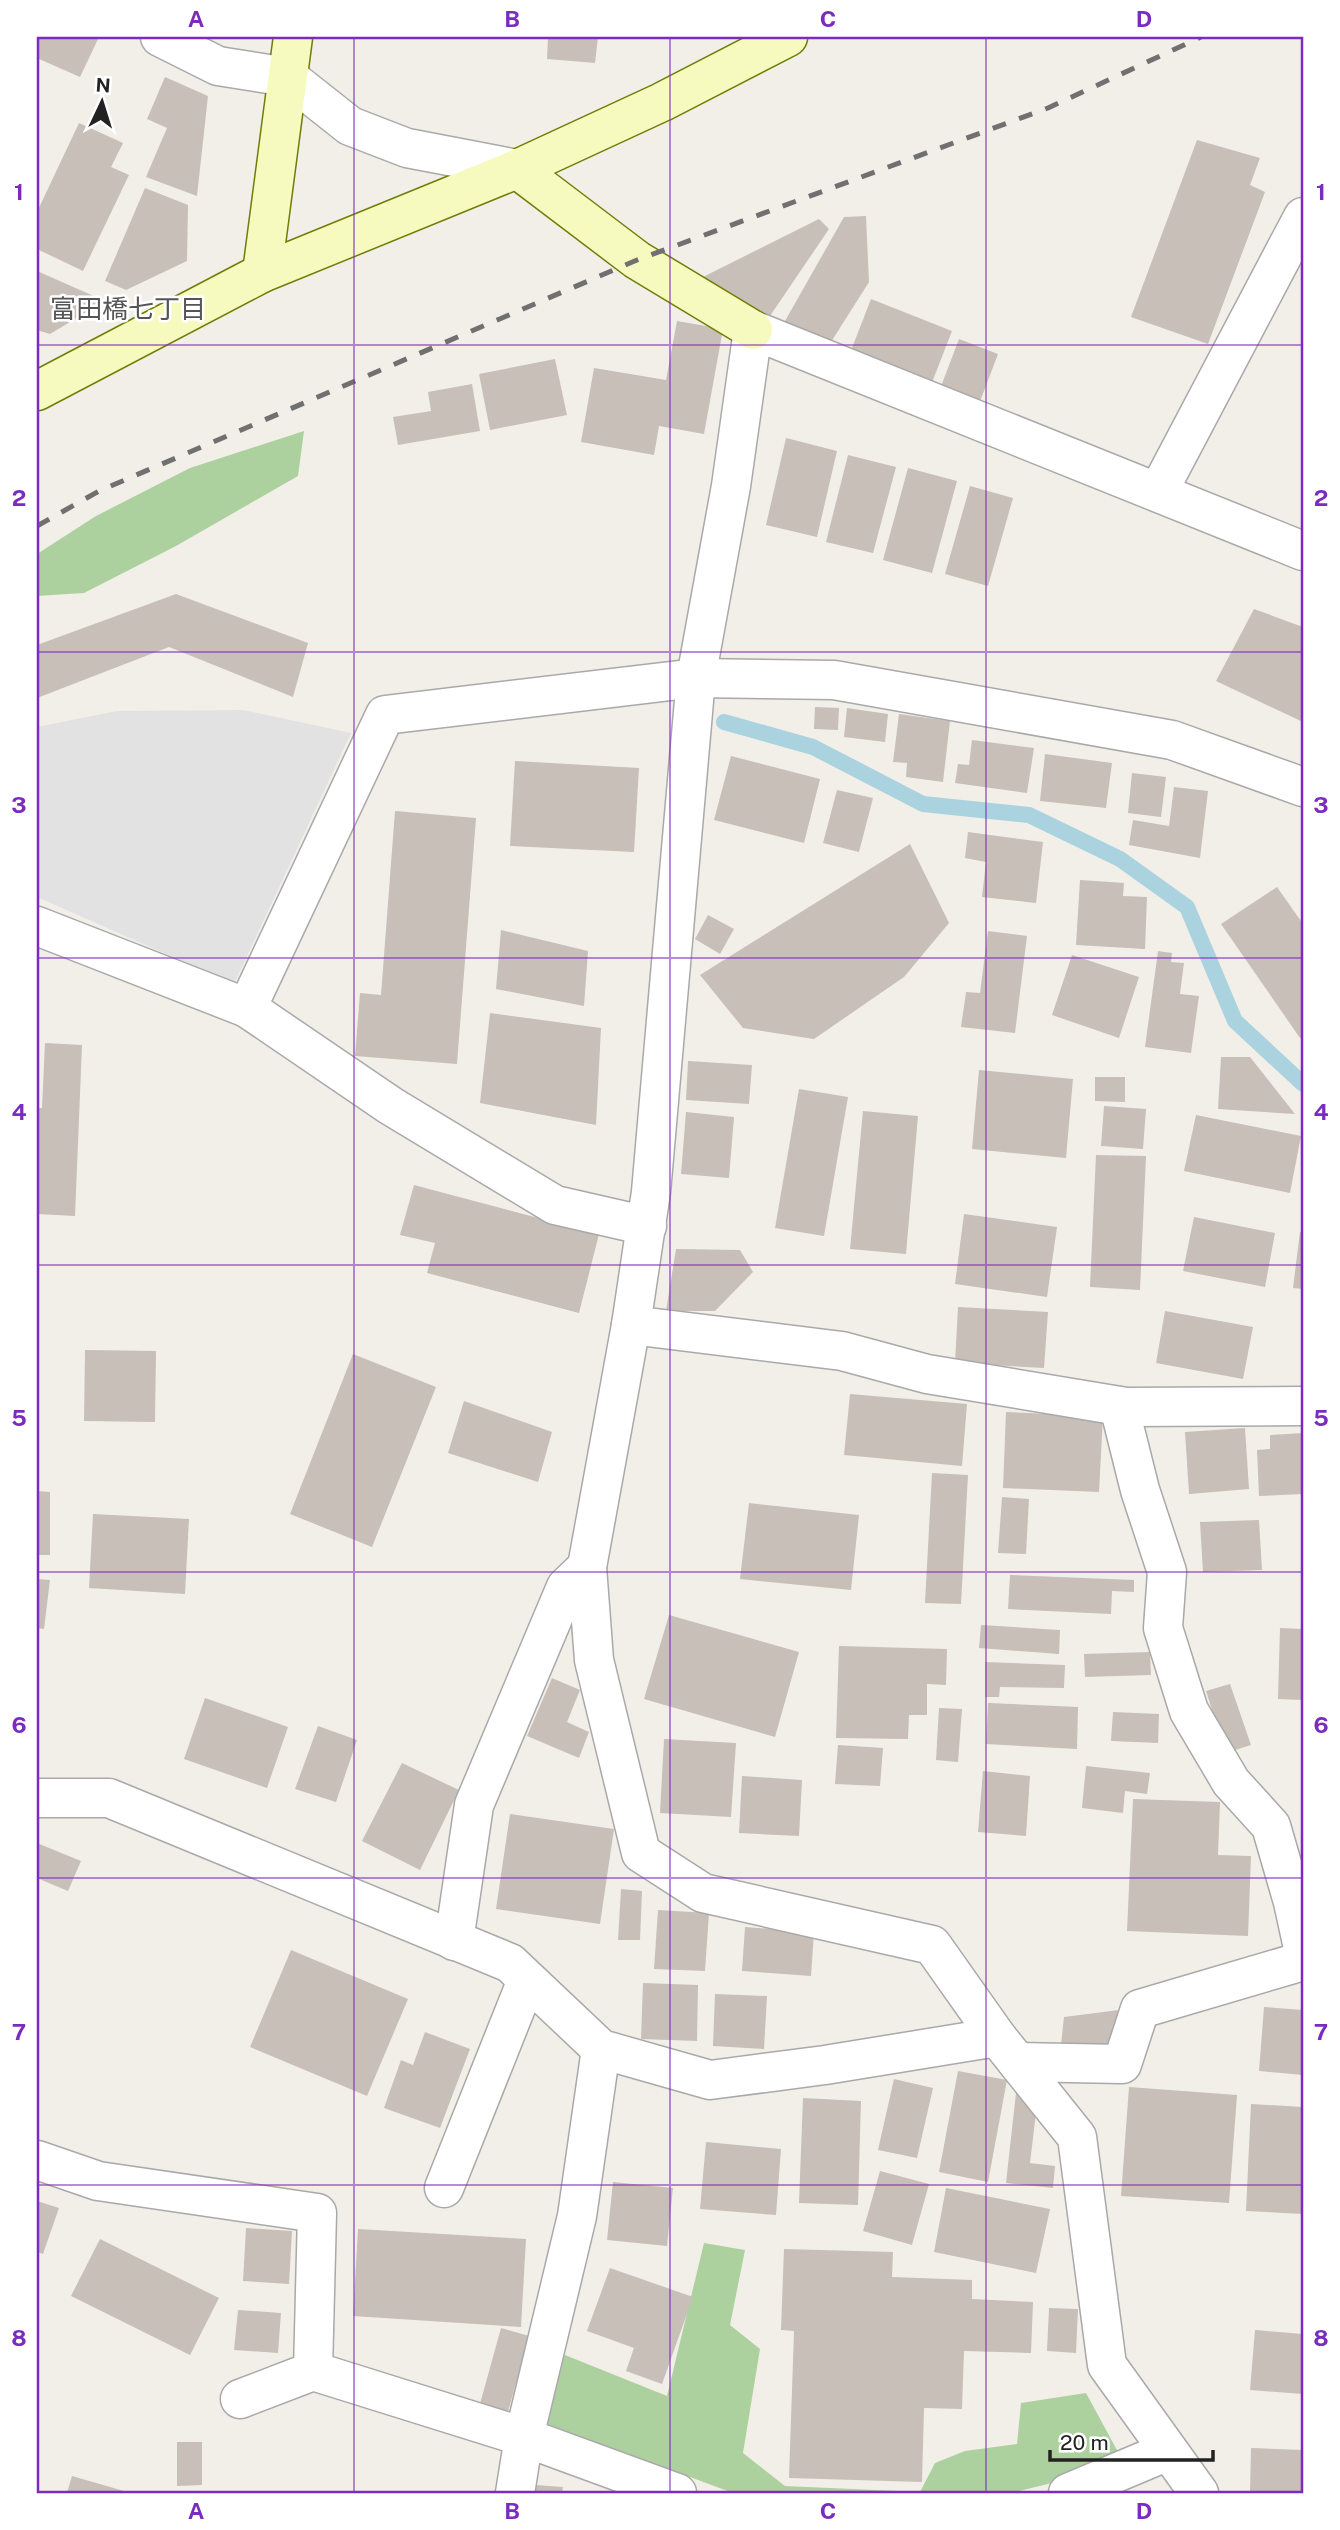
<svg xmlns="http://www.w3.org/2000/svg" width="1340" height="2530" font-family="'Public Sans','Noto Sans JP',sans-serif">
<rect width="100%" height="100%" fill="#f2efe9"/>
<!-- forest -->
<g fill="#add19e">
<polygon points="304,431 298,476 176,546 84,593 37,596 37,554 96,516 190,468"/>
<polygon points="704,2243 745,2250 730,2325 760,2349 743,2453 785,2486 920,2492 935,2463 965,2451 1017,2444 1021,2403 1086,2393 1118,2452 1052,2483 1011,2493 733,2493 542,2422 560,2353 667,2396"/>
</g>
<!-- parking -->
<polygon fill="#e2e2e2" points="243,710 351,733 234,984 37,897 37,727 117,711"/>
<g fill="none" stroke-linecap="round" stroke-linejoin="round">
<!-- stream -->
<polyline stroke="#aad3df" stroke-width="16" points="724,722 813,747 923,804 1029,815 1120,859 1187,907 1235,1021 1303,1084"/>
</g>
<!-- building -->
<g fill="#c7bfb8">
<polygon points="37,37 99,37 80,77 37,58"/>
<polygon points="548,37 598,37 595,63 547,59"/>
<polygon points="165,77 208,96 197,196 146,177 167,128 147,119"/>
<polygon points="79,123 123,143 111,167 129,175 83,271 37,249 37,212"/>
<polygon points="1197,140 1260,158 1250,185 1265,192 1208,344 1131,317"/>
<polygon points="145,188 188,205 187,261 126,290 105,281"/>
<polygon points="866,216 869,282 831,342 781,328 844,217"/>
<polygon points="819,219 829,229 770,316 701,278"/>
<polygon points="37,271 105,301 50,334 37,330"/>
<polygon points="871,299 952,331 931,385 850,353"/>
<polygon points="677,321 723,329 704,434 659,426 654,455 581,442 594,368 666,380"/>
<polygon points="959,339 998,354 979,404 940,389"/>
<polygon points="555,359 567,415 490,430 479,374"/>
<polygon points="472,384 480,431 398,445 393,417 431,411 428,392"/>
<polygon points="786,438 837,451 817,537 766,525"/>
<polygon points="848,455 896,467 873,553 826,542"/>
<polygon points="908,468 957,481 932,573 883,560"/>
<polygon points="970,486 1013,498 988,586 945,574"/>
<polygon points="176,594 308,643 293,697 169,647 37,698 37,645"/>
<polygon points="1254,609 1303,627 1303,722 1216,681"/>
<polygon points="815,707 839,708 838,730 814,729"/>
<polygon points="847,708 888,714 885,742 844,737"/>
<polygon points="899,714 950,721 943,782 906,777 907,763 893,762"/>
<polygon points="972,740 1034,748 1027,793 955,783 958,764 969,765"/>
<polygon points="1045,754 1112,763 1106,808 1040,801"/>
<polygon points="731,756 820,779 804,843 714,820"/>
<polygon points="515,761 639,768 634,852 510,846"/>
<polygon points="1132,773 1166,777 1161,817 1128,813"/>
<polygon points="1174,787 1208,791 1200,858 1129,845 1133,820 1169,826"/>
<polygon points="837,790 873,798 859,852 823,843"/>
<polygon points="395,811 476,818 457,1064 355,1056 360,993 381,995"/>
<polygon points="968,832 1043,842 1036,903 982,897 986,862 965,858"/>
<polygon points="910,844 949,923 904,977 814,1039 743,1028 700,975"/>
<polygon points="1080,880 1124,883 1123,896 1147,897 1145,949 1076,945"/>
<polygon points="1277,887 1303,924 1303,1037 1300,1038 1221,924"/>
<polygon points="708,915 734,929 720,954 695,939"/>
<polygon points="501,930 588,951 584,1006 496,989"/>
<polygon points="988,931 1027,936 1015,1033 961,1027 966,992 980,993"/>
<polygon points="1158,951 1172,953 1171,962 1184,963 1180,994 1199,996 1191,1053 1145,1047"/>
<polygon points="1072,955 1139,977 1119,1038 1052,1015"/>
<polygon points="490,1013 601,1028 596,1125 480,1103"/>
<polygon points="45,1043 82,1045 75,1216 37,1214 37,1108 42,1108"/>
<polygon points="1221,1057 1250,1057 1295,1114 1218,1109"/>
<polygon points="688,1061 752,1065 749,1104 686,1100"/>
<polygon points="979,1070 1073,1079 1066,1158 972,1149"/>
<polygon points="1095,1077 1125,1077 1125,1102 1095,1101"/>
<polygon points="799,1089 848,1097 824,1236 775,1228"/>
<polygon points="1104,1106 1146,1109 1143,1149 1101,1146"/>
<polygon points="863,1111 918,1116 906,1254 850,1249"/>
<polygon points="686,1112 734,1117 729,1178 681,1174"/>
<polygon points="1196,1115 1301,1136 1290,1193 1184,1171"/>
<polygon points="1096,1155 1146,1156 1140,1290 1090,1287"/>
<polygon points="414,1185 599,1234 579,1313 427,1273 435,1243 400,1235"/>
<polygon points="964,1214 1057,1227 1047,1297 955,1284"/>
<polygon points="1194,1217 1275,1233 1265,1287 1183,1271"/>
<polygon points="1300,1232 1303,1233 1303,1289 1293,1288"/>
<polygon points="676,1249 740,1250 753,1272 715,1311 666,1311"/>
<polygon points="958,1307 1048,1312 1044,1368 955,1363"/>
<polygon points="1165,1311 1253,1327 1243,1379 1156,1363"/>
<polygon points="85,1350 156,1351 155,1422 84,1421"/>
<polygon points="353,1354 436,1387 372,1547 290,1514"/>
<polygon points="850,1394 967,1404 962,1466 844,1455"/>
<polygon points="464,1401 552,1432 538,1482 448,1453"/>
<polygon points="1006,1412 1103,1416 1099,1492 1003,1488"/>
<polygon points="1245,1428 1249,1489 1189,1494 1185,1432"/>
<polygon points="1303,1433 1303,1494 1259,1496 1257,1450 1270,1449 1270,1435"/>
<polygon points="932,1473 968,1475 961,1604 925,1603"/>
<polygon points="37,1491 50,1492 50,1555 37,1555"/>
<polygon points="1002,1497 1029,1499 1026,1554 998,1553"/>
<polygon points="749,1503 859,1515 851,1590 740,1579"/>
<polygon points="93,1514 189,1519 185,1594 89,1588"/>
<polygon points="1259,1520 1262,1570 1203,1572 1200,1522"/>
<polygon points="1010,1575 1134,1580 1134,1592 1112,1591 1111,1614 1008,1609"/>
<polygon points="37,1579 50,1580 44,1629 37,1628"/>
<polygon points="669,1615 799,1652 775,1737 644,1699"/>
<polygon points="981,1625 1060,1630 1059,1654 979,1648"/>
<polygon points="1280,1628 1303,1629 1303,1700 1278,1699"/>
<polygon points="839,1646 947,1649 946,1685 927,1684 927,1715 909,1715 908,1739 836,1738"/>
<polygon points="1150,1652 1151,1675 1085,1677 1084,1654"/>
<polygon points="985,1662 1065,1665 1064,1688 1000,1687 999,1697 985,1697"/>
<polygon points="552,1678 580,1690 567,1722 589,1732 579,1758 527,1736"/>
<polygon points="1230,1684 1251,1745 1226,1753 1206,1691"/>
<polygon points="205,1698 288,1727 267,1788 184,1759"/>
<polygon points="988,1703 1078,1707 1077,1749 986,1744"/>
<polygon points="939,1708 962,1709 958,1762 936,1760"/>
<polygon points="1113,1712 1159,1714 1158,1743 1111,1741"/>
<polygon points="318,1726 357,1740 336,1802 295,1789"/>
<polygon points="664,1739 736,1743 731,1817 660,1813"/>
<polygon points="838,1745 883,1748 880,1786 835,1784"/>
<polygon points="402,1763 459,1790 420,1870 362,1841"/>
<polygon points="1086,1766 1150,1773 1147,1794 1125,1791 1123,1813 1082,1808"/>
<polygon points="983,1771 1030,1776 1026,1836 978,1832"/>
<polygon points="742,1776 802,1780 799,1836 739,1833"/>
<polygon points="1133,1799 1220,1802 1218,1855 1251,1856 1248,1936 1127,1931"/>
<polygon points="510,1814 614,1829 600,1924 496,1909"/>
<polygon points="37,1843 81,1861 68,1891 37,1878"/>
<polygon points="621,1889 642,1891 640,1940 618,1940"/>
<polygon points="658,1910 709,1913 705,1971 654,1969"/>
<polygon points="745,1927 814,1932 811,1976 742,1971"/>
<polygon points="291,1950 408,1999 367,2096 250,2047"/>
<polygon points="643,1983 698,1985 697,2041 641,2039"/>
<polygon points="715,1994 767,1996 764,2049 713,2046"/>
<polygon points="1264,2007 1303,2010 1303,2075 1259,2071"/>
<polygon points="1119,2010 1109,2050 1060,2054 1064,2017"/>
<polygon points="425,2032 470,2049 440,2128 384,2108 401,2060 413,2065"/>
<polygon points="958,2071 1007,2080 988,2182 939,2172"/>
<polygon points="894,2079 933,2088 917,2158 878,2150"/>
<polygon points="1129,2087 1237,2095 1229,2203 1121,2196"/>
<polygon points="1016,2093 1038,2096 1030,2163 1055,2166 1053,2188 1006,2183"/>
<polygon points="803,2098 861,2101 858,2205 799,2203"/>
<polygon points="1251,2104 1303,2107 1303,2214 1246,2211"/>
<polygon points="706,2142 781,2149 776,2215 700,2209"/>
<polygon points="880,2171 929,2184 912,2245 863,2231"/>
<polygon points="613,2182 673,2188 667,2246 607,2240"/>
<polygon points="946,2188 1050,2209 1036,2273 934,2252"/>
<polygon points="37,2201 59,2208 43,2254 37,2252"/>
<polygon points="246,2228 292,2231 289,2284 243,2281"/>
<polygon points="358,2229 526,2239 521,2327 353,2316"/>
<polygon points="100,2239 219,2298 190,2355 71,2296"/>
<polygon points="784,2249 893,2252 892,2277 972,2280 972,2299 1033,2302 1031,2353 964,2351 962,2409 924,2408 922,2482 789,2478 794,2331 781,2330"/>
<polygon points="610,2268 693,2297 662,2384 626,2371 634,2348 587,2331"/>
<polygon points="1049,2308 1078,2309 1076,2353 1047,2351"/>
<polygon points="238,2310 281,2313 278,2353 234,2350"/>
<polygon points="501,2328 529,2336 506,2419 478,2411"/>
<polygon points="1255,2330 1303,2334 1303,2394 1250,2390"/>
<polygon points="177,2442 202,2442 202,2485 177,2486"/>
<polygon points="1251,2448 1303,2450 1303,2493 1250,2493"/>
<polygon points="72,2476 131,2493 67,2493"/>
<polygon points="536,2485 563,2487 562,2493 535,2493"/>
</g>
<g fill="none" stroke-linecap="round" stroke-linejoin="round">
<!-- street casing -->
<g stroke="#a9a9a9" stroke-width="41">
<g id="street">
<polyline points="160,37 218,66 288,77 350,126 407,148 517,169"/>
<polyline points="1158,492 1303,217"/>
<polyline points="37,926 247,1008 385,715 696,678 834,680 1172,740 1303,787"/>
<polyline points="247,1008 391,1106 555,1205 647,1226"/>
<polyline points="631,1325 842,1351 927,1374 1126,1407 1303,1406"/>
<polyline points="1119,1406 1140,1490 1167,1572 1163,1628 1189,1711 1231,1782 1271,1826 1293,1902 1303,1948"/>
<polyline points="37,1798 109,1798 510,1963 601,2049 710,2080 825,2065 997,2037 1077,2137 1107,2365 1199,2493"/>
<polyline points="454,1941 474,1805 566,1587 587,1567"/>
<polyline points="997,2037 932,1945 703,1893 641,1853 594,1660 587,1567 631,1325 651,1192 696,678 731,486 753,330 1303,551"/>
<polyline points="601,2049 577,2216 524,2437 677,2493"/>
<polyline points="1017,2062 1122,2064 1140,2009 1303,1961"/>
<polyline points="37,2160 98,2181 317,2213 313,2371"/>
<polyline points="444,2188 527,1980"/>
<polyline points="240,2399 313,2371 524,2437 515,2493"/>
<polyline points="1068,2493 1168,2451"/>
</g>
</g>
<!-- secondary casing -->
<g stroke="#707d05" stroke-width="41">
<g id="secondary">
<polyline points="517,169 637,260 753,330"/>
<polyline points="262,273 293,37"/>
<polyline points="37,391 262,273 517,169 662,102 788,37"/>
</g>
</g>
<!-- street -->
<use href="#street" stroke="#fff" stroke-width="38"/>
<!-- secondary -->
<use href="#secondary" stroke="#f7fabf" stroke-width="38"/>
<!-- rail -->
<polyline stroke="#707070" stroke-width="5" stroke-dasharray="14 14" stroke-linecap="butt" points="37,526 99,491 637,260 1048,108 1201,37"/>
</g>
<!-- grid -->
<path fill="none" stroke="#7b2cbf" stroke-width="2" stroke-opacity="0.55" d="M 354,37 L 354,2493M 670,37 L 670,2493M 986,37 L 986,2493M 37,345 L 1303,345M 37,652 L 1303,652M 37,958 L 1303,958M 37,1265 L 1303,1265M 37,1572 L 1303,1572M 37,1878 L 1303,1878M 37,2185 L 1303,2185"/>
<g text-anchor="middle" stroke-width="5" stroke-linejoin="round" paint-order="stroke">
<!-- neighbourhood labels -->
<g font-size="26" fill="#555" stroke="#fff">
<text x="128" y="318">富田橋七丁目</text>
</g>
</g>
<!-- border -->
<rect width="1340" height="2530" fill="none" stroke="#ffffff" stroke-width="77"/>
<!-- north arrow -->
<g transform="translate(102 102) rotate(4)" stroke="#ffffff" stroke-width="5" paint-order="stroke">
<path d="M0-5L12 26L0 18L-12 26Z" fill="#222222"/>
<text y="-10" font-size="19" font-weight="bold" text-anchor="middle" fill="#222222">N</text>
</g>
<!-- scale -->
<path d="M1050 2450v10h163v-10" fill="none" stroke="#222222" stroke-width="3.5"/>
<text x="1060" y="2450" font-size="21" fill="#222222" stroke="#ffffff" stroke-width="5" paint-order="stroke">20 m</text>
<rect x="38" y="38" width="1264" height="2454" fill="none" stroke="#7b2cbf" stroke-width="2.5"/>
<g font-size="23" text-anchor="middle" font-weight="bold" fill="#7b2cbf">
<text x="196" y="27">A</text>
<text x="512" y="27">B</text>
<text x="828" y="27">C</text>
<text x="1144" y="27">D</text>
<text x="19" y="200">1</text>
<text x="1321" y="200">1</text>
<text x="19" y="506">2</text>
<text x="1321" y="506">2</text>
<text x="19" y="813">3</text>
<text x="1321" y="813">3</text>
<text x="19" y="1120">4</text>
<text x="1321" y="1120">4</text>
<text x="19" y="1426">5</text>
<text x="1321" y="1426">5</text>
<text x="19" y="1733">6</text>
<text x="1321" y="1733">6</text>
<text x="19" y="2040">7</text>
<text x="1321" y="2040">7</text>
<text x="19" y="2346">8</text>
<text x="1321" y="2346">8</text>
<text x="196" y="2519">A</text>
<text x="512" y="2519">B</text>
<text x="828" y="2519">C</text>
<text x="1144" y="2519">D</text>
</g>
</svg>
